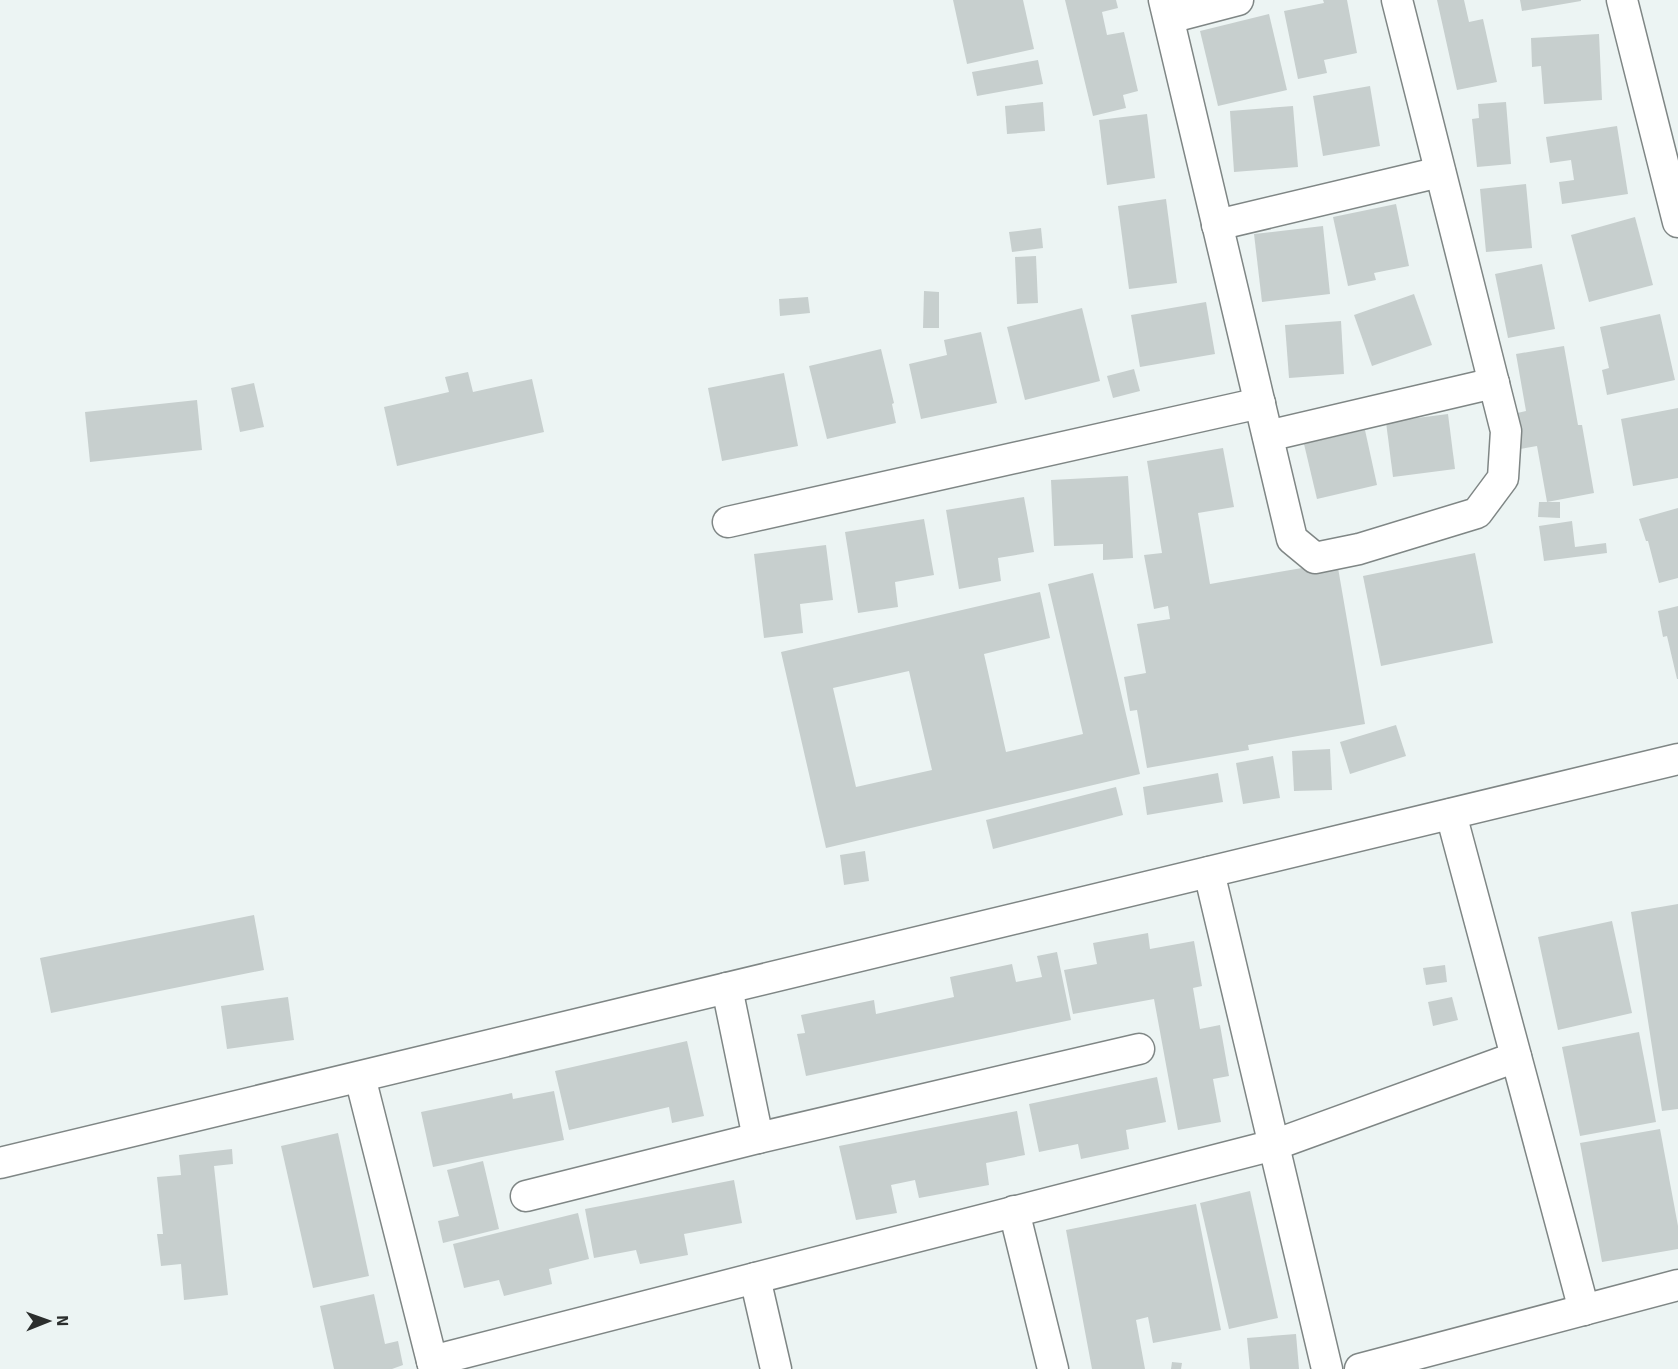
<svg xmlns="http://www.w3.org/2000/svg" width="1678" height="1369" font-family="Signika,sans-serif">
<rect width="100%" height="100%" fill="#ecf4f3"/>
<!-- building -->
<g fill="#c7cfce" fill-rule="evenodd">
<polygon points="953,0 1023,0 1034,49 967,64"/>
<polygon points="1065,0 1116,0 1118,8 1102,12 1107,35 1124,32 1138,91 1123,95 1126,108 1093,116"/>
<polygon points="1323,0 1347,0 1357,53 1324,60 1327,73 1298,79 1284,11 1324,3"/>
<polygon points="1437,0 1464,0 1469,22 1483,19 1497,82 1457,90"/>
<polygon points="1520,0 1581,0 1581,1 1522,11"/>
<polygon points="1269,14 1287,90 1218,106 1200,31"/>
<polygon points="1599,34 1602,100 1544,104 1541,66 1532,67 1531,38"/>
<polygon points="1038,60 1043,84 977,96 972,72"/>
<polygon points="1370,86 1380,146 1323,156 1313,96"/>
<polygon points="1043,102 1045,131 1007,134 1005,106"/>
<polygon points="1506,102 1511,164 1477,167 1472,119 1479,118 1478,104"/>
<polygon points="1293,106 1298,167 1234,172 1230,111"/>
<polygon points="1147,114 1155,178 1107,185 1099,120"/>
<polygon points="1617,126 1628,194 1562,204 1559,182 1574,180 1571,160 1550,163 1546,137"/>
<polygon points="1526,184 1532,248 1486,252 1480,189"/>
<polygon points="1166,199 1177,283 1129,289 1118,206"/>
<polygon points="1396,204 1409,266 1374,273 1376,280 1348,286 1333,217"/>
<polygon points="1635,217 1653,285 1589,302 1571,235"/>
<polygon points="1323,226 1330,294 1262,302 1254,234"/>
<polygon points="1041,228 1043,248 1012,252 1009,232"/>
<polygon points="1036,256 1038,303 1017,304 1015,257"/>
<polygon points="1542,264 1555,329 1508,338 1495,274"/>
<polygon points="924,291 939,292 939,328 923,328"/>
<polygon points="1414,294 1432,345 1372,366 1354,315"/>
<polygon points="808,297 810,313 780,316 779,299"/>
<polygon points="1206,302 1215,354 1140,367 1131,315"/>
<polygon points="1082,308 1100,381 1025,400 1007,327"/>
<polygon points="1660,314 1675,380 1607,395 1602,370 1609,368 1600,327"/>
<polygon points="1341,321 1344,374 1289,378 1285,325"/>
<polygon points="981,332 997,403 921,419 909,364 947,355 944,340"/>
<polygon points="1564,346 1578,425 1582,425 1594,493 1547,502 1537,446 1520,449 1513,414 1526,411 1516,354"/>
<polygon points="881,349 894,403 892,404 896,423 827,439 809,366"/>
<polygon points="1134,369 1140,391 1113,398 1107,376"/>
<polygon points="468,372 473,392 532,379 544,432 397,466 384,407 449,392 445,377"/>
<polygon points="784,373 798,446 722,461 708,388"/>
<polygon points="254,383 264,427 240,432 231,388"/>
<polygon points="197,400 202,450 90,462 85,412"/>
<polygon points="1678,408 1678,478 1633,486 1621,419"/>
<polygon points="1448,414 1455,469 1393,477 1386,422"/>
<polygon points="1365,430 1377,485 1317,499 1304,444"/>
<polygon points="1223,448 1234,507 1198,513 1210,584 1337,562 1365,724 1248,745 1249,750 1147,768 1137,710 1130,711 1124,677 1146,673 1137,624 1170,619 1168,606 1154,609 1144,555 1162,553 1147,461"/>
<polygon points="1128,476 1133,558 1103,560 1103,544 1054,546 1051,480"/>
<polygon points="1024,497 1034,552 998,558 1001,581 959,589 946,510"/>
<polygon points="1539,502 1560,502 1560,518 1538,517"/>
<polygon points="1678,508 1678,578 1659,583 1648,541 1646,541 1639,519"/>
<polygon points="924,519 934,575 895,582 898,607 858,613 845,532"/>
<polygon points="1572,521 1575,547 1606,543 1607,553 1544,561 1539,526"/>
<polygon points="826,545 833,600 800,604 803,633 764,638 754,554"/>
<polygon points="1475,553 1493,643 1381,666 1363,576"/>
<path d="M 1093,573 L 1140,774 L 826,848 L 781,652 L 1040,592 L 1050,638 L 984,654 L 1006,752 L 1083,734 L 1048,584 ZM 909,671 L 932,770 L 856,787 L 833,688 Z"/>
<polygon points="1678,606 1678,679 1677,679 1667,636 1663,637 1658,611"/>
<polygon points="1396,725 1406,756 1350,774 1340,742"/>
<polygon points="1330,749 1332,790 1294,791 1292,751"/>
<polygon points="1273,756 1280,798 1243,804 1236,763"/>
<polygon points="1218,773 1223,802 1147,815 1143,787"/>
<polygon points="1116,787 1123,815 993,849 986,820"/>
<polygon points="865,851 869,881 844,885 840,855"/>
<polygon points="1678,904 1678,1109 1662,1111 1631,912"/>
<polygon points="254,915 264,970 51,1013 40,958"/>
<polygon points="1612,921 1632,1013 1558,1030 1538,937"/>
<polygon points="1148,933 1150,949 1194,941 1202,986 1193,988 1200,1029 1220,1025 1229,1076 1213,1079 1221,1122 1178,1130 1154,999 1073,1014 1064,970 1097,964 1093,943"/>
<polygon points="1057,952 1071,1020 806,1076 797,1034 805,1033 801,1015 874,1000 876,1014 954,997 950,977 1012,964 1016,982 1042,977 1037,956"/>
<polygon points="1445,965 1447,982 1426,985 1423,968"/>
<polygon points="288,997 294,1040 227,1049 221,1006"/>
<polygon points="1452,997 1458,1020 1433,1026 1428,1002"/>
<polygon points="1639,1032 1656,1122 1580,1136 1562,1047"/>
<polygon points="687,1041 704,1116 672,1123 669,1107 569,1130 555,1071"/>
<polygon points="1157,1077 1166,1122 1126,1130 1129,1149 1081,1159 1078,1144 1039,1152 1029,1104"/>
<polygon points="554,1091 564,1140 433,1167 421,1112 512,1093 513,1099"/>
<polygon points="1017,1111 1025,1155 986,1163 989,1185 919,1198 915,1180 891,1185 897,1213 856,1220 839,1146"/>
<polygon points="1660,1129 1678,1226 1678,1249 1602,1262 1580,1143"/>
<polygon points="338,1133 369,1276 313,1288 281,1146"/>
<polygon points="232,1149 233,1164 214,1166 228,1295 184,1300 181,1264 161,1266 157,1234 163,1234 157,1177 181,1175 179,1155"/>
<polygon points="483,1161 499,1229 443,1243 438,1221 459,1216 447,1170"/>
<polygon points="734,1180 742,1223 684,1234 688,1255 640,1264 636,1250 594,1258 585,1209"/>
<polygon points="1250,1191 1278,1318 1229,1329 1200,1203"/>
<polygon points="1196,1204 1221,1330 1153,1343 1148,1317 1136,1320 1145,1369 1092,1369 1066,1230"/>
<polygon points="578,1213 589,1259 549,1269 552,1284 504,1296 499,1280 464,1288 453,1244"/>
<polygon points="374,1294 385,1344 398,1341 403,1365 392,1369 334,1369 320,1306"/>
<polygon points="1296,1334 1299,1369 1250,1369 1247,1338"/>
<polygon points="1172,1362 1182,1363 1181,1369 1171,1369"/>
</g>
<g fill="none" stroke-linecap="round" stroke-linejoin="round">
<!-- minor casing -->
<g stroke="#7f8685" stroke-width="33">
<g id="minor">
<polyline points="1164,0 1292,539 1315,558 1359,549 1477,513 1503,478 1506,431 1397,0"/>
<polyline points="1622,0 1678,222"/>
<polyline points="1169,18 1238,0"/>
<polyline points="1217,225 1440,172"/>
<polyline points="1268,436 1494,383"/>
<polyline points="728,522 1260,403"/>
<polyline points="1451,814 1584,1310"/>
<polyline points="1209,872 1327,1369"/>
<polyline points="727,988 758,1138 1139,1049"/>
<polyline points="360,1077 434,1369"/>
<polyline points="0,1163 1678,759"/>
<polyline points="526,1196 758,1138"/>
<polyline points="1014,1211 1053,1369"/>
<polyline points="755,1278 776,1369"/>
<polyline points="432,1361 1274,1145 1516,1057"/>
<polyline points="1360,1369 1678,1285"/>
</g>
</g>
<!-- minor -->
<use href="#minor" stroke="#fff" stroke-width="30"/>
</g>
<!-- north arrow -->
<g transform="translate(48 1321) rotate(89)" stroke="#ecf4f3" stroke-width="4.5" paint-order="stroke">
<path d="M0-4.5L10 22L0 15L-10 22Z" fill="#2b2e2d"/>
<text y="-9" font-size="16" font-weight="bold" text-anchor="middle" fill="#2b2e2d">N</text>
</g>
</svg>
